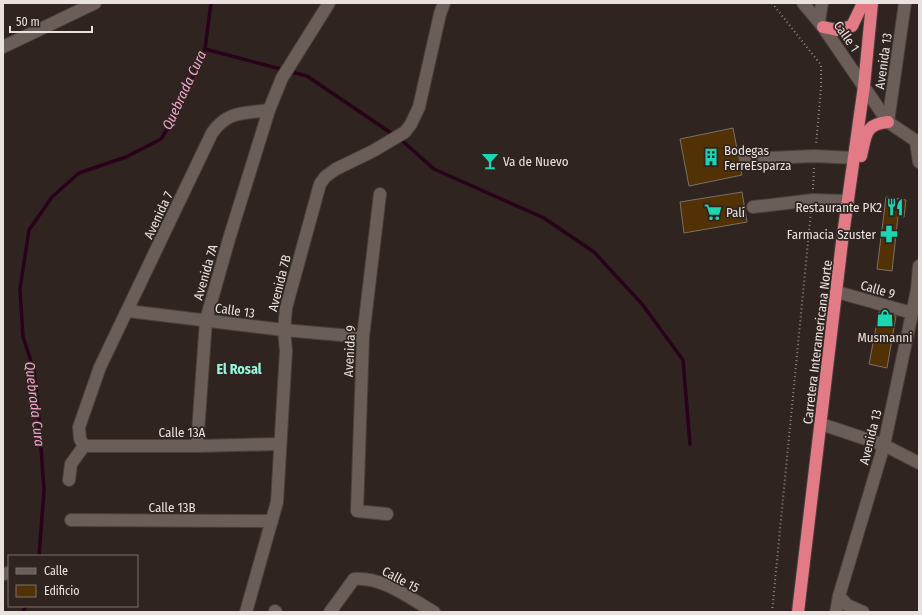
<svg xmlns="http://www.w3.org/2000/svg" width="922" height="615" font-family="'Fira Sans Condensed',sans-serif">
<rect width="100%" height="100%" fill="#2f2420"/>
<g fill="none" stroke-linecap="round" stroke-linejoin="round">
<!-- stream -->
<g stroke="#280219" stroke-width="3.5">
<polyline points="205,49 307,76 394,135"/>
<polyline points="399,138 434,169 544,218 594,252 642,304 683,360 690,444"/>
<polyline points="39,556 44,490 39,419 34,370 23,337 20,289 29,230 52,197 79,173 126,157 161,139 176,114 205,49 211,3"/>
<polyline points="23,612 26,606"/>
</g>
</g>
<!-- building -->
<g fill="#523105" stroke="#797066">
<polygon points="733,128 742,175 689,186 680,139"/>
<polygon points="742,192 747,222 684,233 680,202"/>
<polygon points="886,197 906,200 904,217 898,216 892,271 877,269"/>
<polygon points="879,312 896,316 887,368 869,364"/>
</g>
<g fill="none" stroke-linecap="round" stroke-linejoin="round">
<!-- minor casing -->
<g stroke="#49403c" stroke-width="14">
<g id="minor">
<polyline points="803,3 823,27 888,122 919,143"/>
<polyline points="819,21 822,3"/>
<polyline points="3,47 95,3"/>
<polyline points="888,122 905,3"/>
<polyline points="916,142 919,162"/>
<polyline points="745,159 815,156 854,158"/>
<polyline points="380,194 363,337 357,511 387,514"/>
<polyline points="753,207 813,200 848,201"/>
<polyline points="837,292 912,313"/>
<polyline points="128,311 284,330 363,337"/>
<polyline points="821,424 884,445 919,463"/>
<path d="M 84,446 L 80,439 L 79,427 L 100,367 L 212,133 C 228,110 244,114 269,110"/>
<polyline points="84,446 197,446 280,444"/>
<polyline points="197,446 206,320 229,239 269,110 282,78 329,3"/>
<polyline points="69,480 71,464 84,446"/>
<polyline points="71,520 272,521"/>
<polyline points="3,574 9,573"/>
<polyline points="839,596 847,605 863,612"/>
<polyline points="275,611 276,612"/>
<polyline points="246,612 277,502 286,351 284,330 286,308 320,184 325,177 336,169 373,151 405,132 411,124 419,107 440,14 444,3"/>
<path d="M 330,612 L 354,579 C 384,577 409,598 434,612"/>
<polyline points="836,612 839,596 884,445 917,290 919,266"/>
</g>
</g>
<!-- highway casing -->
<g stroke="#49403c" stroke-width="14">
<g id="highway">
<polyline points="823,27 837,30 852,26 863,3"/>
<path d="M 861,156 C 866,136 864,124 888,122"/>
<polyline points="798,612 842,242 864,86 872,3"/>
</g>
</g>
<!-- path -->
<g stroke="#928985" stroke-width="2" stroke-dasharray="1 3" stroke-linecap="butt">
<polyline points="772,3 821,65 821,88 816,145"/>
<polyline points="813,189 814,167"/>
<polyline points="772,612 811,211"/>
</g>
<!-- minor -->
<use href="#minor" stroke="#6b5e59" stroke-width="12"/>
<!-- highway -->
<use href="#highway" stroke="#e37b86" stroke-width="12"/>
</g>
<!-- icons -->
<defs>
<g id="building-bare" transform="scale(1.38)"><path d="M-4-6H4V6H1V3H-1V6H-4ZM-2.5-4.3h1.7v1.8h-1.7ZM.8-4.3h1.7v1.8H.8ZM-2.5-1h1.7V.8h-1.7ZM.8-1h1.7V.8H.8Z" fill="#1cd5b1" stroke="#2f2420" stroke-width="2.5" paint-order="stroke"/></g>
<g id="bar-bare" transform="scale(1.38)"><path d="M-6-5H6L.8 .8V4.5H3.5V6h-7V4.5H-.8V.8Z" fill="#1cd5b1" stroke="#2f2420" stroke-width="2.5" paint-order="stroke"/></g>
<g id="restaurant-bare" transform="scale(1.38)"><path d="M-5-6h1v4h1v-4h1v4h1v-4h1v5L-1.5 .5V6h-2V.5L-5-1ZM5-6V6H3V1.5H1.5Q1.5-4 5-6Z" fill="#1cd5b1" stroke="#2f2420" stroke-width="2.5" paint-order="stroke"/></g>
<g id="supermarket-bare" transform="scale(1.38)"><path d="M-6-5.5h2.5l.6 2H6L4.5 2H-2.5L-4.4-4H-6ZM-1.5 3.2a1.3 1.3 0 1 0 .1 0ZM3 3.2a1.3 1.3 0 1 0 .1 0Z" fill="#1cd5b1" stroke="#2f2420" stroke-width="2.5" paint-order="stroke"/></g>
<g id="pharmacy-bare" transform="scale(1.38)"><path d="M-2-6h4v4h4v4h-4v4h-4v-4h-4v-4h4Z" fill="#1cd5b1" stroke="#2f2420" stroke-width="2.5" paint-order="stroke"/></g>
<g id="shop-bare" transform="scale(1.38)"><path d="M-5-2.5h2.3a2.7 3.5 0 0 1 5.4 0H5L5.5 6h-11ZM-1.5-2.5h3a1.5 2.3 0 0 0-3 0Z" fill="#1cd5b1" stroke="#2f2420" stroke-width="2.5" paint-order="stroke"/></g>
</defs>
<g fill-rule="evenodd">
<use href="#building-bare" x="711" y="157"/>
<use href="#bar-bare" x="490" y="161"/>
<use href="#restaurant-bare" x="895" y="207"/>
<use href="#supermarket-bare" x="713" y="212"/>
<use href="#pharmacy-bare" x="889" y="234"/>
<use href="#shop-bare" x="885" y="318"/>
</g>
<g text-anchor="middle" stroke-width="3.5" stroke-linejoin="round" paint-order="stroke">
<!-- street labels -->
<g font-size="13" fill="#e9e1de" stroke="#2f2420">
<text transform="translate(847 36) rotate(55)" y="5">Calle 1</text>
<text transform="translate(883 61) rotate(-82)" y="5">Avenida 13</text>
<text transform="translate(158 215) rotate(-65)" y="5">Avenida 7</text>
<text transform="translate(205 272) rotate(-74)" y="5">Avenida 7A</text>
<text transform="translate(279 283) rotate(-76)" y="5">Avenida 7B</text>
<text transform="translate(878 289) rotate(16)" y="5">Calle 9</text>
<text transform="translate(235 310) rotate(8)" y="5">Calle 13</text>
<text transform="translate(817 342) rotate(-83)" y="5">Carretera Interamericana Norte</text>
<text transform="translate(349 351) rotate(-87)" y="5">Avenida 9</text>
<text x="182" y="437">Calle 13A</text>
<text transform="translate(870 437) rotate(-76)" y="5">Avenida 13</text>
<text x="172" y="512">Calle 13B</text>
<text transform="translate(401 579) rotate(28)" y="5">Calle 15</text>
</g>
<!-- poi labels -->
<g font-size="13" fill="#e9e1de" stroke="#2f2420" text-anchor="start">
<text x="724" y="155">Bodegas<tspan x="724" dy="15">FerreEsparza</tspan></text>
<text x="503" y="166">Va de Nuevo</text>
<text x="882" y="212" text-anchor="end">Restaurante PK2</text>
<text x="726" y="217">Palí</text>
<text x="876" y="239" text-anchor="end">Farmacia Szuster</text>
<text x="885" y="342" text-anchor="middle">Musmanni</text>
</g>
<!-- water labels -->
<g font-size="14" font-style="italic" fill="#f2a5cc" stroke="#2f2420">
<text transform="translate(184 90) rotate(-65)" y="5">Quebrada Cura</text>
<text transform="translate(35 404) rotate(83)" y="5">Quebrada Cura</text>
</g>
<!-- neighbourhood labels -->
<g font-size="14" font-weight="bold" fill="#96f7dc" stroke="#2f2420">
<text x="239" y="374">El Rosal</text>
</g>
</g>
<!-- border -->
<rect width="922" height="615" fill="none" stroke="#e9e1de" stroke-width="8"/>
<!-- legend -->
<rect x="8" y="555" width="130" height="52" fill="#2f2420" stroke="#79706c"/>
<rect x="16" y="568" width="20" height="6" fill="#6b5e59" stroke="#79706c"/>
<text x="44" y="575" font-size="12" fill="#e9e1de">Calle</text>
<rect x="16" y="585" width="20" height="12" fill="#523105" stroke="#79706c"/>
<text x="44" y="595" font-size="12" fill="#e9e1de">Edificio</text>
<!-- scale -->
<path d="M10 26v6h82v-6" fill="none" stroke="#e9e1de" stroke-width="2"/>
<text x="16" y="26" font-size="12" fill="#e9e1de" stroke="#2f2420" stroke-width="3" paint-order="stroke">50 m</text>
</svg>
